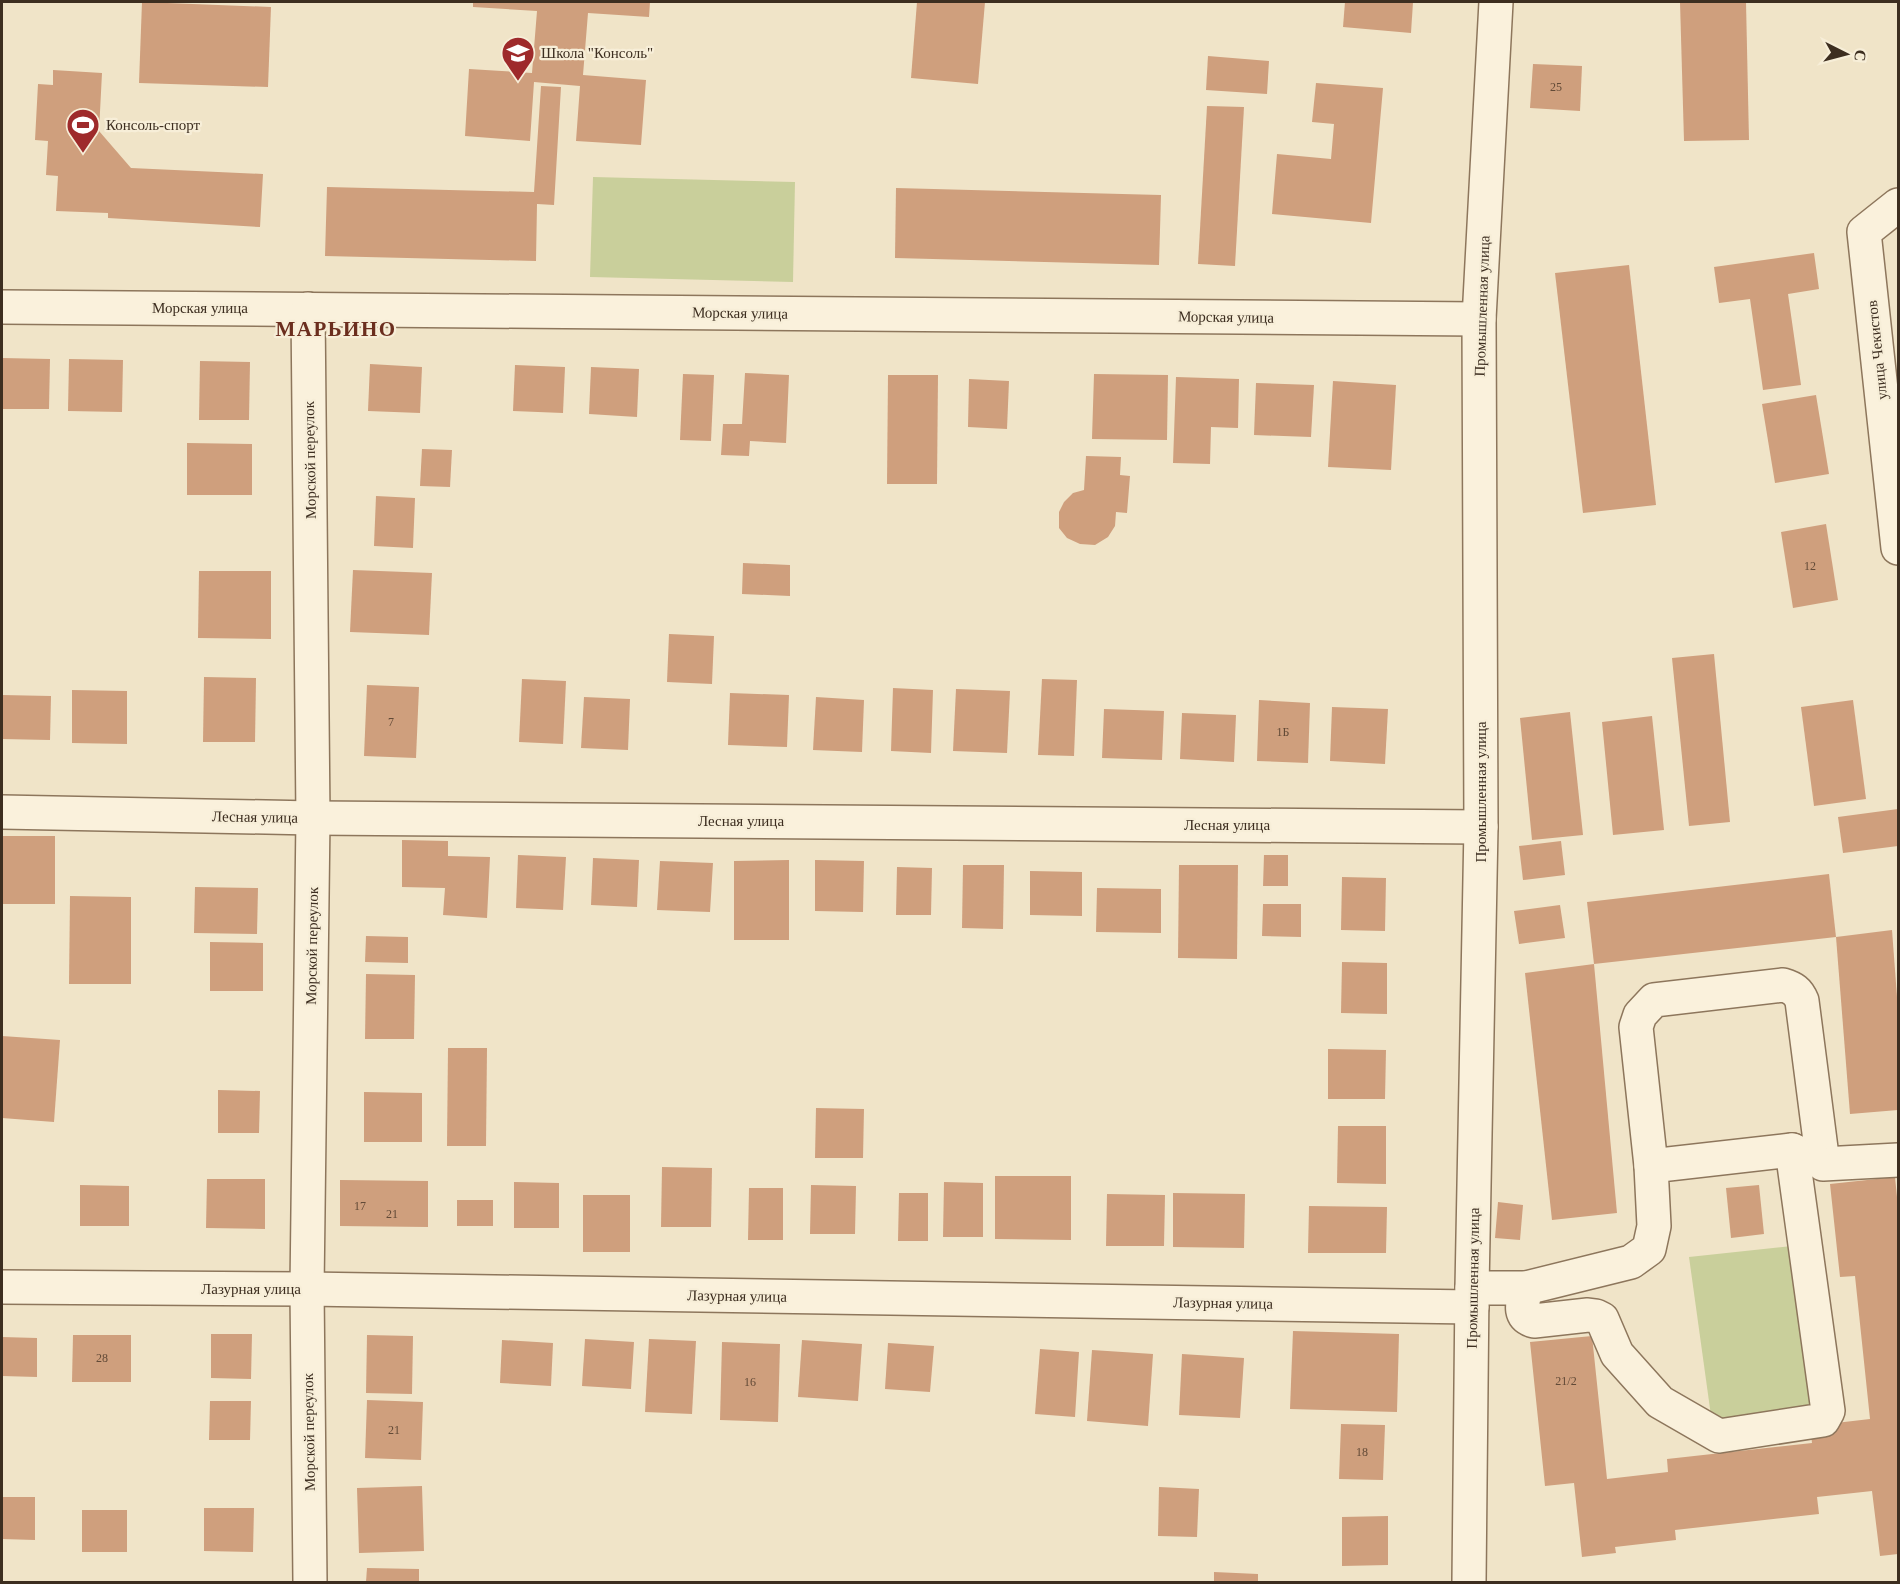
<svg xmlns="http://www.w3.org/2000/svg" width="1900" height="1584" font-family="'Times New Roman',serif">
<rect width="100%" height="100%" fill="#f0e4c8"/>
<!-- green -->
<g fill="#c9cf9b">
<polygon points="593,177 795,182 793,282 590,277"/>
<polygon points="1801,1245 1818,1413 1712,1423 1689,1257"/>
</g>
<!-- building -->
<g fill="#cf9f7d">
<polygon points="142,2 271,7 268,87 139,83"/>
<polygon points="473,2 650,2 649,17 588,13 583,75 646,80 641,145 576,141 580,86 534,82 530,141 465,136 469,69 532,73 537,11 473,7"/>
<polygon points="917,2 985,2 978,84 911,78"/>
<polygon points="1345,2 1413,2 1411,33 1343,27"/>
<polygon points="1680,2 1746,2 1749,140 1684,141"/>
<polygon points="1208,56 1269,61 1267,94 1206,90"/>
<polygon points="1533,64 1582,66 1580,111 1530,108"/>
<polygon points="53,70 102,73 99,131 131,168 263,174 260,227 108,218 108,213 56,211 58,176 46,175 48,141 35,140 38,84 53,85"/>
<polygon points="1316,83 1383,88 1371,223 1272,214 1277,154 1331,159 1334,124 1312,122"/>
<polygon points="541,86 561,87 554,205 537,204 536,261 325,256 327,187 534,192"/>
<polygon points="1207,106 1244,107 1235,266 1198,264"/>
<polygon points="896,188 1161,195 1159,265 895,258"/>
<polygon points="1814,253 1819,289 1788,294 1801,385 1763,390 1750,299 1719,303 1714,267"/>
<polygon points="1629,265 1656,505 1583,513 1555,273"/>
<polygon points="2,358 50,359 49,409 2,409"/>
<polygon points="69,359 123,360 122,412 68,411"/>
<polygon points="200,361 250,362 249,420 199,420"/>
<polygon points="370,364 422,367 420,413 368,411"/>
<polygon points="515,365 565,367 563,413 513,411"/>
<polygon points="591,367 639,369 637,417 589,414"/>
<polygon points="745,373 789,375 786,443 750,441 749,456 721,455 723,424 742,424"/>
<polygon points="683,374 714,375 711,441 680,440"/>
<polygon points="1094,374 1168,375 1167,440 1092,439"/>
<polygon points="888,375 938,375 937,484 887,484"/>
<polygon points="1176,377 1239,379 1238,428 1211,427 1210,464 1173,463"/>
<polygon points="969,379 1009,381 1007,429 968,427"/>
<polygon points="1333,381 1396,385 1391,470 1328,467"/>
<polygon points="1256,383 1314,385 1311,437 1254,435"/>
<polygon points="1816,395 1829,474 1775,483 1762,404"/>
<polygon points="187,443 252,444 252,495 187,495"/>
<polygon points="422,449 452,450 450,487 420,486"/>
<polygon points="1086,456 1121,457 1120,475 1130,476 1127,513 1116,512 1115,526 1108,537 1095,545 1080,544 1067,538 1059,528 1059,512 1064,502 1073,493 1084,490"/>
<polygon points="376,496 415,498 413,548 374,546"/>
<polygon points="1826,524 1838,600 1793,608 1781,532"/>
<polygon points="743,563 790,565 790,596 742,594"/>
<polygon points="353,570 432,573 429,635 350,632"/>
<polygon points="199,571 271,571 271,639 198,638"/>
<polygon points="669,634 714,636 712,684 667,682"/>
<polygon points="1714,654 1730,822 1689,826 1672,658"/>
<polygon points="204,677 256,678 255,742 203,742"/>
<polygon points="522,679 566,681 563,744 519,742"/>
<polygon points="1042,679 1077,680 1074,756 1038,755"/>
<polygon points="367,685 419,687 416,758 364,756"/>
<polygon points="893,688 933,690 931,753 891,751"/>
<polygon points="956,689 1010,691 1007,753 953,751"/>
<polygon points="72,690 127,691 127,744 72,743"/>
<polygon points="730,693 789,695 787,747 728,745"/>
<polygon points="2,695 51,696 50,740 2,739"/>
<polygon points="584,697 630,699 628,750 581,748"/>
<polygon points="816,697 864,700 862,752 813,750"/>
<polygon points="1259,700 1310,703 1308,763 1257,761"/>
<polygon points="1853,700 1866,799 1814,806 1801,707"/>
<polygon points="1332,707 1388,709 1385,764 1330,761"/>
<polygon points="1104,709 1164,711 1162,760 1102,758"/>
<polygon points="1570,712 1583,835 1532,840 1520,718"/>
<polygon points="1182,713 1236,715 1234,762 1180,759"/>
<polygon points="1652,716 1664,830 1613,835 1602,722"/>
<polygon points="1898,809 1898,846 1843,853 1838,817"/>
<rect x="2" y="836" width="53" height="68"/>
<polygon points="402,840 448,841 448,856 490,857 487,918 443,915 445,888 402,887"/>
<polygon points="1561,841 1565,875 1523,880 1519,846"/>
<polygon points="518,855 566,857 563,910 516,908"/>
<polygon points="1264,855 1288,855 1288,886 1263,886"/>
<polygon points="593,858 639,860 637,907 591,905"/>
<polygon points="789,860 789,940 734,940 734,861"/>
<polygon points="815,860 864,861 863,912 815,911"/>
<polygon points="660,861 713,863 710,912 657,910"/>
<polygon points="963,865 1004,865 1003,929 962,928"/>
<polygon points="1179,865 1238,865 1237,959 1178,958"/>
<polygon points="897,867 932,868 931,915 896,915"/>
<polygon points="1030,871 1082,872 1082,916 1030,915"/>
<polygon points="1829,874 1836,937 1594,964 1587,902"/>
<polygon points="1342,877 1386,878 1385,931 1341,930"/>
<polygon points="195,887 258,888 257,934 194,933"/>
<polygon points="1097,888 1161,889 1161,933 1096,932"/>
<polygon points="70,896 131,897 131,984 69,984"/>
<polygon points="1263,904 1301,904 1301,937 1262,936"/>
<polygon points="1560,905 1565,938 1519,944 1514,911"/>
<polygon points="1892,930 1898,1010 1898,1110 1850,1114 1836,937"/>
<polygon points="366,936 408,937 408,963 365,962"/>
<polygon points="210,942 263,943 263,991 210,991"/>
<polygon points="1342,962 1387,963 1387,1014 1341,1013"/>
<polygon points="1594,964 1617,1213 1552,1220 1525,973"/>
<polygon points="366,974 415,975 414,1039 365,1039"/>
<polygon points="2,1036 60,1040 54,1122 2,1118"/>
<polygon points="448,1048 487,1048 486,1146 447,1146"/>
<polygon points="1328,1049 1386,1050 1385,1099 1328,1099"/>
<polygon points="218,1090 260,1091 259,1133 218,1133"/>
<polygon points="364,1092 422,1093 422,1142 364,1142"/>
<polygon points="816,1108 864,1109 863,1158 815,1158"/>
<polygon points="1338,1126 1386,1126 1386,1184 1337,1183"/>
<polygon points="662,1167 712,1168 711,1227 661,1227"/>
<polygon points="995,1176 1071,1176 1071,1240 995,1239"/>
<polygon points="1895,1177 1898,1207 1898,1554 1880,1556 1872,1491 1817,1497 1819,1514 1675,1530 1676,1540 1615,1547 1616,1553 1582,1557 1574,1483 1545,1486 1530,1342 1592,1336 1607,1479 1668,1472 1667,1459 1812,1443 1810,1426 1870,1419 1855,1276 1840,1277 1830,1184"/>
<polygon points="207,1179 265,1179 265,1229 206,1228"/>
<polygon points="340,1180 428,1181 428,1227 340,1226"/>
<polygon points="514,1182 559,1183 559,1228 514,1228"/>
<polygon points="944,1182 983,1183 983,1237 943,1237"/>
<polygon points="80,1185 129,1186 129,1226 80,1226"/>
<polygon points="811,1185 856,1186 855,1234 810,1234"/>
<polygon points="1759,1185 1764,1234 1731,1238 1726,1188"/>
<polygon points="749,1188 783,1188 783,1240 748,1240"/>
<polygon points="899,1193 928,1193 928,1241 898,1241"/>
<polygon points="1173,1193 1245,1194 1244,1248 1173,1247"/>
<polygon points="1107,1194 1165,1195 1164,1246 1106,1246"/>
<rect x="583" y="1195" width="47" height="57"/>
<rect x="457" y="1200" width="36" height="26"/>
<polygon points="1498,1202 1523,1205 1520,1240 1495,1238"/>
<polygon points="1309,1206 1387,1207 1386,1253 1308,1253"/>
<polygon points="1293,1331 1399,1334 1397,1412 1290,1409"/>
<polygon points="211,1334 252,1334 251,1379 211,1378"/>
<polygon points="73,1335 131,1335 131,1382 72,1382"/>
<polygon points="367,1335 413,1336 412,1394 366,1393"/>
<polygon points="2,1337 37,1338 37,1377 2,1376"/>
<polygon points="585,1339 634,1342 631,1389 582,1386"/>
<polygon points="649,1339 696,1341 692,1414 645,1412"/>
<polygon points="502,1340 553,1343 551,1386 500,1383"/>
<polygon points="802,1340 862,1344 858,1401 798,1397"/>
<polygon points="722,1342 780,1344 778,1422 720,1420"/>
<polygon points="888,1343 934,1346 930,1392 885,1389"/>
<polygon points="1040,1349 1079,1352 1075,1417 1035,1414"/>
<polygon points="1092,1350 1153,1354 1148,1426 1087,1421"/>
<polygon points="1182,1354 1244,1358 1240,1418 1179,1415"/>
<polygon points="367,1400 423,1402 421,1460 365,1458"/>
<polygon points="210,1401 251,1401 250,1440 209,1440"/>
<polygon points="1341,1424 1385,1425 1383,1480 1339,1479"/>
<polygon points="422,1486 424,1551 359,1553 357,1488"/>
<polygon points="1159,1487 1199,1489 1197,1537 1158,1536"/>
<polygon points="2,1497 35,1497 35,1540 2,1539"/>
<polygon points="204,1508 254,1508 253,1552 204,1551"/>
<rect x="82" y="1510" width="45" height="42"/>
<polygon points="1388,1516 1388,1565 1342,1566 1342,1517"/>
<polygon points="367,1568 419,1569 419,1582 366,1582"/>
<polygon points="1214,1572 1258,1574 1258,1582 1214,1582"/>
</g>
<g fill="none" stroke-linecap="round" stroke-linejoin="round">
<!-- minor casing -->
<g stroke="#8d765c" stroke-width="36">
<g id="minor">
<polyline points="1898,205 1864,232 1898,548"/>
<polyline points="2,307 1479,319"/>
<polyline points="308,309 313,818 307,1289 310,1582"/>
<polyline points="2,812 313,818 1481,827"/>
<path d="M 1651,1166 L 1636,1027 L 1640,1015 L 1654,1000 L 1783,985 C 1793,988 1798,991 1802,1001 L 1823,1164 L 1898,1160"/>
<polyline points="2,1287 307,1289 1472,1307"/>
<polyline points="1472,1288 1526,1288 1631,1262 1649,1249 1654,1226 1651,1166 1792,1150 1814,1159"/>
<path d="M 1526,1288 C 1523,1302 1517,1316 1534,1321 L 1588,1315 L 1596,1316 L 1602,1319 L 1617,1354 L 1660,1402 L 1719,1436 L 1823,1420 L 1828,1411 L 1792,1150"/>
<polyline points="1469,1582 1472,1288 1481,827 1479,319 1496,2"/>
</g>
</g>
<!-- minor -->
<use href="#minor" stroke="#faf1dc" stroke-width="33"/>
</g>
<!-- icons -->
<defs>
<g id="school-pin" transform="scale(1.725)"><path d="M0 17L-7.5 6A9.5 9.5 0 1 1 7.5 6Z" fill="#9e2a2b" stroke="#f7eed8"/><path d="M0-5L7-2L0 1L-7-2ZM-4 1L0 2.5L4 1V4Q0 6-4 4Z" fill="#fff"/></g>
<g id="stadium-pin" transform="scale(1.725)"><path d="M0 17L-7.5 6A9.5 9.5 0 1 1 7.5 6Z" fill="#9e2a2b" stroke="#f7eed8"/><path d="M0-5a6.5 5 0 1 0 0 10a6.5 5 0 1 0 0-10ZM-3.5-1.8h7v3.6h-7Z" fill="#fff"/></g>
</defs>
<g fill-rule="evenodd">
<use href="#school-pin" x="518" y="53"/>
<use href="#stadium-pin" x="83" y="125"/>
</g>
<g text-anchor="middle" stroke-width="4.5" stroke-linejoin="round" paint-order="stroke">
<!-- number labels -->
<g font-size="12" fill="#624a37">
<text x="1556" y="91">25</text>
<text x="1810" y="570">12</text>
<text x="391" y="726">7</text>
<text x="1283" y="736">1Б</text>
<text x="360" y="1210">17</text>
<text x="392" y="1218">21</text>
<text x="102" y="1362">28</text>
<text x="1566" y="1385">21/2</text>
<text x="750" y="1386">16</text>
<text x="394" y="1434">21</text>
<text x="1362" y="1456">18</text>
</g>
<!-- poi labels -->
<g font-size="15" fill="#3d2e20" stroke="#f7eed8" text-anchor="start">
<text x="541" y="58">Школа "Консоль"</text>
<text x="106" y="130">Консоль-спорт</text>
</g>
<!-- street labels -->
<g font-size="15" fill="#3d2e20" stroke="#f7eed8">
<text transform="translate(1482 306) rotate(-88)" y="5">Промышленная улица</text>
<text x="200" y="313">Морская улица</text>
<text transform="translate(740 313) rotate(1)" y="5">Морская улица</text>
<text transform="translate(1226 317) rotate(1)" y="5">Морская улица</text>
<text transform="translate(1877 350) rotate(-96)" y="5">улица Чекистов</text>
<text transform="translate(310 460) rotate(-91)" y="5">Морской переулок</text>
<text transform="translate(1481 792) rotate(-90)" y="5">Промышленная улица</text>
<text transform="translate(255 817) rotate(1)" y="5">Лесная улица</text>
<text x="741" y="826">Лесная улица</text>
<text x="1227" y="830">Лесная улица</text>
<text transform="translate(312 946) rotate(-89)" y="5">Морской переулок</text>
<text transform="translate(1473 1278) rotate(-89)" y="5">Промышленная улица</text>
<text x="251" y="1294">Лазурная улица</text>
<text transform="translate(737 1296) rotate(1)" y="5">Лазурная улица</text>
<text transform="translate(1223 1303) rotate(1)" y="5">Лазурная улица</text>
<text transform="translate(309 1432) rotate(-91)" y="5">Морской переулок</text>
</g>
<!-- district labels -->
<g font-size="21" font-weight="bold" letter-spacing="1.5" fill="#6b2e1e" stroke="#f7eed8">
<text x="336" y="336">МАРЬИНО</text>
</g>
</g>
<!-- border -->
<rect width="1900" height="1584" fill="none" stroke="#3d2e20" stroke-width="6"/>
<!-- north arrow -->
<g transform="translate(1846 54) rotate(96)" stroke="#f7eed8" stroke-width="4.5" paint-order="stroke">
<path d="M0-4.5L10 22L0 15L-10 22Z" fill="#3d2e20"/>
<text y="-9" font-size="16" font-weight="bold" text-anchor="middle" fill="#3d2e20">С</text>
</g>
</svg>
